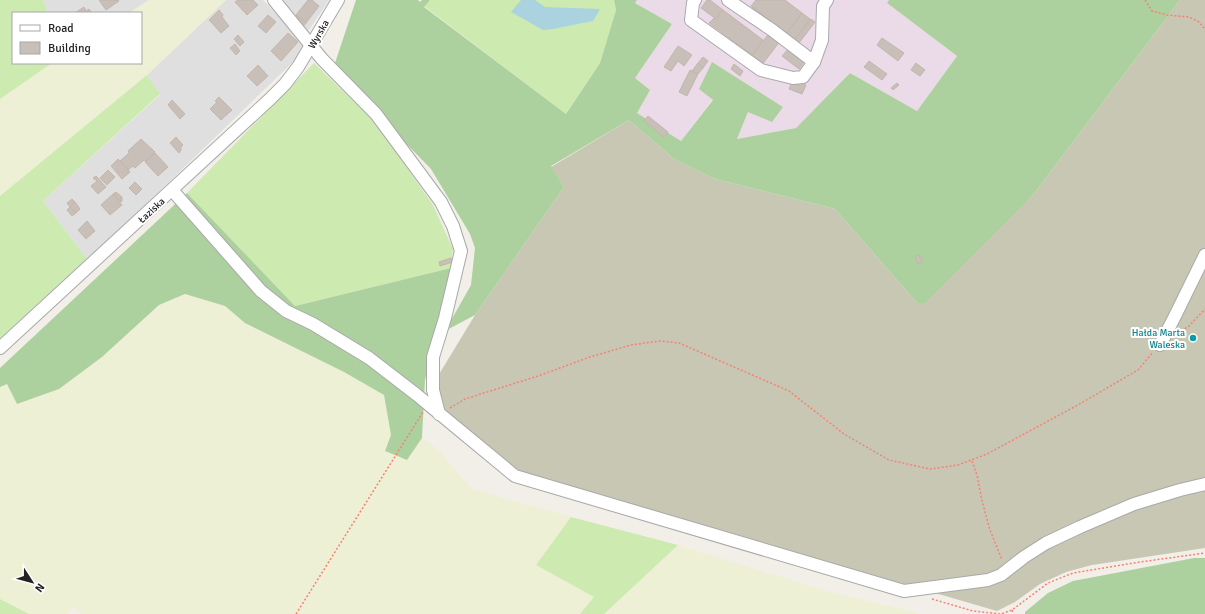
<svg xmlns="http://www.w3.org/2000/svg" width="1205" height="614" font-family="Signika,sans-serif">
<rect width="100%" height="100%" fill="#f2efe9"/>
<!-- residential -->
<g fill="#e0dfdf">
<polygon points="43,0 149,0 129,13 48,13"/>
<polygon points="226,0 263,0 305,44 295,60 88,260 43,201 160,95 147,75"/>
<polygon points="275,0 329,0 305,36"/>
</g>
<!-- industrial -->
<polygon fill="#ebdbe8" points="637,0 889,0 887,3 957,56 917,111 850,73 796,128 737,139 748,112 783,108 713,99 681,141 637,113 634,79 672,24 635,3"/>
<!-- construction -->
<polygon fill="#c7c7b4" points="1180,0 1205,0 1205,548 1092,565 1066,572 1040,584 1015,602 997,611 529,475 513,467 448,414 441,402 438,388 438,376 475,315 564,187 551,167 629,120 674,159 715,179 835,209 917,303 1033,195"/>
<!-- farmland -->
<g fill="#eef0d5">
<polygon points="149,0 226,0 147,75 0,196 0,99 52,63 141,63 141,13 129,13"/>
<polygon points="185,294 225,306 245,323 344,372 384,395 391,435 385,450 407,460 422,438 438,449 450,464 472,489 571,517 537,565 594,597 580,614 81,614 73,607 67,614 29,614 0,599 0,387 7,384 102,357 159,305"/>
<polygon points="678,545 827,591 922,614 604,614"/>
</g>
<!-- grass -->
<g fill="#cdebb0">
<polygon points="0,0 43,0 48,13 13,13 13,63 52,63 0,99"/>
<polygon points="430,0 614,0 616,10 600,63 566,114 424,6"/>
<polygon points="314,63 373,120 433,205 453,249 451,268 295,306 187,193"/>
<polygon points="147,75 160,94 43,201 88,260 0,343 0,196"/>
<polygon points="571,517 678,545 604,614 580,614 594,597 536,565"/>
<polygon points="0,599 29,614 0,614"/>
</g>
<!-- forest -->
<g fill="#add19e">
<polygon points="356,0 418,0 420,2 422,0 430,0 424,7 566,114 600,63 616,10 614,0 637,0 635,3 672,24 635,78 650,90 637,113 681,141 713,100 699,89 712,62 783,107 772,122 748,112 737,139 796,128 850,73 917,111 957,56 887,3 889,0 1180,0 1033,195 925,303 917,303 835,209 715,179 674,159 629,120 551,166 564,187 475,315 445,331 471,285 475,248 470,234 431,169 333,69"/>
<polygon points="187,193 295,306 451,268 425,380 422,438 407,460 385,451 391,435 384,395 344,372 245,323 225,306 185,294 159,305 102,357 59,389 17,404 7,384 0,387 0,368"/>
<polygon points="1194,558 1205,558 1205,614 1025,614 1025,612 1048,593 1073,581"/>
</g>
<!-- water -->
<polygon fill="#aad3df" points="521,0 535,0 545,7 600,9 593,21 553,29 543,30 511,12"/>
<!-- building -->
<g fill="#c7bfb8" stroke="#c4b6ab">
<polygon points="99,0 118,0 119,1 106,10"/>
<polygon points="238,0 253,0 258,5 247,15 235,2"/>
<polygon points="308,0 312,0 319,6 306,23 296,15"/>
<polygon points="707,0 710,0 723,10 716,19 701,8"/>
<polygon points="756,0 785,0 802,13 787,33 751,6"/>
<polygon points="84,7 86,11 89,9 92,13 75,13"/>
<polygon points="753,7 769,20 767,23 750,11"/>
<polygon points="219,10 223,15 222,17 229,26 221,33 209,20"/>
<polygon points="723,10 763,40 752,55 709,23 714,18 716,19"/>
<polygon points="802,13 810,19 795,39 787,33"/>
<polygon points="268,15 276,22 266,33 258,26"/>
<polygon points="296,15 306,23 301,29 293,20"/>
<polygon points="811,19 815,22 799,43 795,40"/>
<polygon points="770,32 781,40 761,66 750,58"/>
<polygon points="288,33 298,42 281,61 271,51"/>
<polygon points="238,35 244,42 240,46 234,39"/>
<polygon points="882,38 904,53 898,61 877,45"/>
<polygon points="235,44 240,51 236,55 230,48"/>
<polygon points="678,46 692,55 684,66 678,61 671,71 664,67"/>
<polygon points="790,47 806,59 799,69 782,56"/>
<polygon points="703,57 708,61 703,68 698,63"/>
<polygon points="869,61 887,74 882,80 864,67"/>
<polygon points="698,63 703,68 698,74 692,71"/>
<polygon points="916,63 925,70 920,76 911,70"/>
<polygon points="734,64 743,71 740,76 731,69"/>
<polygon points="258,65 268,76 257,86 247,76"/>
<polygon points="690,70 698,74 687,96 679,92"/>
<polygon points="793,80 806,85 802,94 789,89"/>
<polygon points="897,83 899,85 893,90 891,88"/>
<polygon points="219,97 232,110 221,120 210,109 217,102 215,101"/>
<polygon points="172,100 185,114 180,119 168,105"/>
<polygon points="648,116 668,132 664,137 644,121"/>
<polygon points="176,137 183,145 181,147 181,150 179,153 170,143"/>
<polygon points="141,139 155,152 146,161 144,160 135,168 133,166 128,170 120,161 129,153 128,151"/>
<polygon points="155,153 168,167 158,176 145,162"/>
<polygon points="118,159 130,172 122,179 111,166"/>
<polygon points="108,170 115,177 107,185 100,178"/>
<polygon points="96,176 106,187 98,194 91,186 97,181 93,178"/>
<polygon points="135,182 142,189 136,195 129,188"/>
<polygon points="116,192 122,197 122,201 121,202 113,194"/>
<polygon points="113,194 122,205 110,215 101,205"/>
<polygon points="72,199 75,202 70,207 67,203"/>
<polygon points="75,202 80,209 76,213 70,207"/>
<polygon points="70,207 76,213 72,216 67,210"/>
<polygon points="87,221 95,231 86,239 78,230"/>
<polygon points="919,255 922,262 918,264 915,257"/>
<polygon points="451,258 453,262 440,266 439,262"/>
</g>
<g fill="none" stroke-linecap="round" stroke-linejoin="round">
<!-- minor casing -->
<g stroke="#a9a9a9" stroke-width="14">
<g id="minor">
<polyline points="274,0 322,59 376,114 441,202 453,226 461,251 445,318 433,357 433,390 439,414"/>
<polyline points="695,0 693,3 691,20 761,70 793,78 803,77 814,62"/>
<polyline points="728,0 772,30 814,62 822,40 823,6 827,0"/>
<polyline points="172,190 261,291 286,311 313,324 369,358 417,395 515,476 904,591 988,580 1001,575 1024,557 1046,543 1080,527 1134,504 1180,490 1205,484"/>
<polyline points="1160,345 1175,316 1205,255"/>
<polyline points="0,348 270,99 285,84 298,67 338,0"/>
</g>
</g>
<!-- path -->
<g stroke="#fa8072" stroke-width="1.5" stroke-dasharray="2 2" stroke-linecap="butt">
<polyline points="1145,0 1152,11 1167,15 1189,17 1199,22 1205,29"/>
<polyline points="1178,333 1189,326 1205,309"/>
<polyline points="450,408 465,399 538,376 590,357 631,345 660,341 679,343 789,391 844,434 889,460 930,469 958,465 987,454 1076,406 1138,370 1153,352"/>
<polyline points="972,461 977,475 982,501 990,530 1002,560"/>
<polyline points="932,599 973,611 1001,614 1012,610 1048,583 1073,573 1140,562 1205,553"/>
<polyline points="1012,610 1013,614"/>
<polyline points="296,614 423,412"/>
</g>
<!-- minor -->
<use href="#minor" stroke="#fff" stroke-width="12"/>
</g>
<!-- markers -->
<circle fill="#0f9aa8" stroke="#fff" stroke-width="1.5" cx="1193" cy="338" r="4"/>
<g text-anchor="middle" stroke-width="4" stroke-linejoin="round" paint-order="stroke">
<!-- street labels -->
<g font-size="10" fill="#222" stroke="#fff">
<text transform="translate(318 34) rotate(-60)" y="4">Wyrska</text>
<text transform="translate(151 210) rotate(-43)" y="4">Łaziska</text>
</g>
<!-- culture labels -->
<g font-size="10" fill="#0d838f" stroke="#fff" text-anchor="end">
<text x="1185" y="336">Hałda Marta<tspan x="1185" dy="12">Waleska</tspan></text>
</g>
</g>
<!-- legend -->
<rect x="12" y="12" width="130" height="52" fill="#ffffff" stroke="#a7a7a7"/>
<rect x="20" y="25" width="20" height="6" fill="#ffffff" stroke="#a7a7a7"/>
<text x="48" y="32" font-size="12" fill="#222222">Road</text>
<rect x="20" y="42" width="20" height="12" fill="#c7bfb8" stroke="#a7a7a7"/>
<text x="48" y="52" font-size="12" fill="#222222">Building</text>
<!-- north arrow -->
<g transform="translate(32 582) rotate(126)" stroke="#ffffff" stroke-width="3" paint-order="stroke">
<path d="M0-3L7 15L0 10L-7 15Z" fill="#222222"/>
<text y="-6" font-size="11" font-weight="bold" text-anchor="middle" fill="#222222">N</text>
</g>
</svg>
